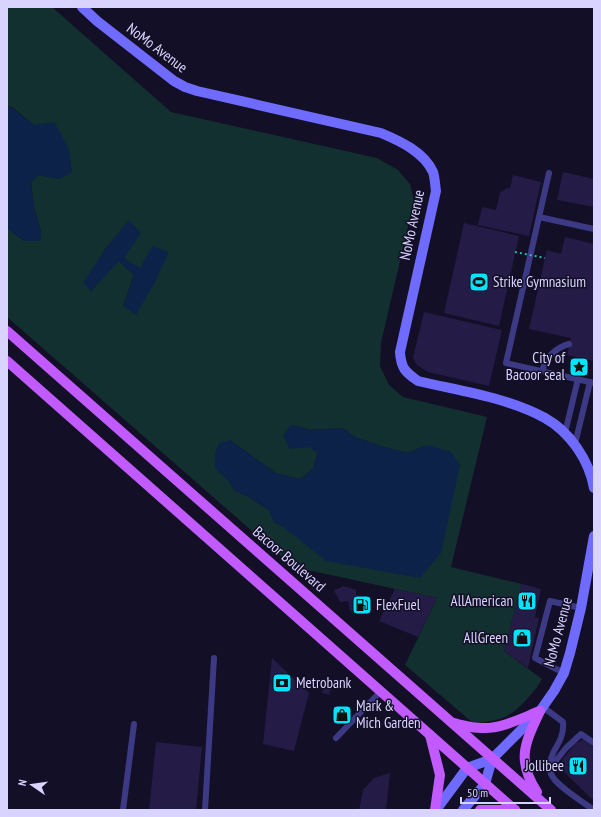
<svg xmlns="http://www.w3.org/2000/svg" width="601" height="817" font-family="'PT Sans Narrow',sans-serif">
<rect width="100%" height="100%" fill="#130f26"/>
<!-- green -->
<path fill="#12302f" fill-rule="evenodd" d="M 7,7 L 52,7 L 171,112 L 377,158 L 398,170 L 410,184 L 414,201 L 381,343 L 380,366 L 389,385 L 403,397 L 487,417 L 451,567 L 522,584 L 504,651 L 542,679 C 538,687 533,692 527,699 C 509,719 499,721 473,723 L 405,665 L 437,598 L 303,569 L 299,572 L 7,317 L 7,228 L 24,241 L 41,231 L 34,208 L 31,183 L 38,175 L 60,179 L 34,125 L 12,107 L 7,106 ZM 129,221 L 124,258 L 140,269 L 123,306 L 134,275 L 118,260 L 91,291 L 84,283 L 106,248 ZM 292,425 L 311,430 L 342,428 L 355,437 L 380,446 L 408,453 L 427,445 L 282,526 L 274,522 L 269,510 L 249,497 L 234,490 L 229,481 L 215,468 L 230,440 L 275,473 L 300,479 L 313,469 L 318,453 L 310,447 Z"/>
<!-- water -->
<g fill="#0c2248">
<polygon points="7,106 11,107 34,125 54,122 69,148 72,172 60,179 38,175 31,183 34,208 41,231 41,241 24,241 7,228"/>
<polygon points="129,220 141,233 124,258 140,268 152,246 169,252 155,282 136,315 123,306 134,275 119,261 91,291 83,283 106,248"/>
<polygon points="291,425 311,430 342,428 355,437 380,446 408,453 427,445 451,452 460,465 441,553 420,578 326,561 282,526 274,522 269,510 249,497 234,490 229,481 215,468 215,453 219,443 230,440 275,473 300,479 313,469 318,453 309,447 290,449 283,436"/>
</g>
<!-- building -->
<g fill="#241b47">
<polygon points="563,172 594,179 594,207 557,200"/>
<polygon points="513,175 541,182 529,236 478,225 482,207 496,210 500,193 507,188 510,188"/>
<polygon points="464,223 519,236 499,326 444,313"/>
<polygon points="565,237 594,244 594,361 567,355 571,338 529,329 547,250 561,254"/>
<polygon points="424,312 502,330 489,386 428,372 417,365 413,358"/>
<polygon points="522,584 541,589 535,617 539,618 528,668 504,651"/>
<polygon points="344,586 356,590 356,595 360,595 367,605 363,615 350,611 348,601 340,602 334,590"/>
<polygon points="395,589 437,598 418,637 379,621"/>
<polygon points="272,658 309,693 294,751 263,744"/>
<polygon points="327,680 333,682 329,695 322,693"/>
<polygon points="341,707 344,711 347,709 350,712 340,722 337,719 339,716 336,713"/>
<polygon points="584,739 594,748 594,799 591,798 561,769 565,763 561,761 576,743"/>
<polygon points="156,742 202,747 196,810 149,810"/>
<polygon points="390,773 386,810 359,810 363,790 374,778"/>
</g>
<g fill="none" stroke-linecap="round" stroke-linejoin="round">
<!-- lane -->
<g stroke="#3d3a85" stroke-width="6">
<polyline points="539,217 549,173"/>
<polyline points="594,229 539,217 506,363 594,383"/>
<path d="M 542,371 C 546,358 555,348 569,344"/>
<polyline points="565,433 578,379"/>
<polyline points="575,444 590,382"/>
<polyline points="564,673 535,658 550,601 581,608"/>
<path d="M 543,707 L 563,722 C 564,734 560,741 554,751 C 550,759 548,766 551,774 C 556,786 583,802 594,810"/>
<polyline points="336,738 381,691"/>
<polyline points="550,768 566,748 581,734 594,743"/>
<polyline points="123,810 134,724"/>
<polyline points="205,810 214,658"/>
</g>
<!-- secondary -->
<g stroke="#6f6bff" stroke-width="10">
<path d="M 82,7 L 97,21 L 174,81 L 185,87 L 197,91 L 381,133 C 400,141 424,152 433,172 C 435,178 435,185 436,191 L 400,352 C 401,368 405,372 418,381 C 460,391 506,397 545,418 C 570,432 589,460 594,488"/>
<polyline points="436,810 467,768 492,759 540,711 554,691 564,673 570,653 581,608 594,536"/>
<polyline points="463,810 485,784 492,759"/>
</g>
<!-- primary -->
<g stroke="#c25bff" stroke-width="10">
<polyline points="7,331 551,810"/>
<polyline points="7,361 515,810"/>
<path d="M 453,723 C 462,725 472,728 482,728 C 501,729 522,718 540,711"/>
<polyline points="430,735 440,775 435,810"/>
<path d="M 537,792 C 516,760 525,743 540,711"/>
<polyline points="480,810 515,810"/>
</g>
<!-- path-bridge -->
<polyline stroke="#2fb8b0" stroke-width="2" stroke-dasharray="2 3" stroke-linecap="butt" points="515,252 545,258"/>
</g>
<!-- icons -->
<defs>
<g id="stadium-square" transform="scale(1)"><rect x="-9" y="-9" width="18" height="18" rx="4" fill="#00e5ff" stroke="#130f26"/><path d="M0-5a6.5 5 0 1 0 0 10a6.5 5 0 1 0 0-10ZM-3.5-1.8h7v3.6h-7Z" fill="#111"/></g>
<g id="sight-square" transform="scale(1)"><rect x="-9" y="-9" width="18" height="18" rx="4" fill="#00e5ff" stroke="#130f26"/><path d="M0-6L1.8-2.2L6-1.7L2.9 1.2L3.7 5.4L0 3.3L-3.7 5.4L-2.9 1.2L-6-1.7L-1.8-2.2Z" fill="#111"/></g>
<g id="restaurant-square" transform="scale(1)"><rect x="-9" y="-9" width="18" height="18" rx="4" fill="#00e5ff" stroke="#130f26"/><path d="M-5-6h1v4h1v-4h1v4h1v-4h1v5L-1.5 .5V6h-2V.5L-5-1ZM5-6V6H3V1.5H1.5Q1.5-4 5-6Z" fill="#111"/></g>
<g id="fuel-square" transform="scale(1)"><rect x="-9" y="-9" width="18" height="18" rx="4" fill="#00e5ff" stroke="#130f26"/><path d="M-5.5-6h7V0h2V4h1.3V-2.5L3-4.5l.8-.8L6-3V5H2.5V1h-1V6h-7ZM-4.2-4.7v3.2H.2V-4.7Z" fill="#111"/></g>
<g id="shop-square" transform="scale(1)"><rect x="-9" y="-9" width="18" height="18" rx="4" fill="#00e5ff" stroke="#130f26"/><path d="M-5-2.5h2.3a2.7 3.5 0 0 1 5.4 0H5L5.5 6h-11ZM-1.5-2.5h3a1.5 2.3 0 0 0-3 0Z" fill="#111"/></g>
<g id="bank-square" transform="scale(1)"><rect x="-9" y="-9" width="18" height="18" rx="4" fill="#00e5ff" stroke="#130f26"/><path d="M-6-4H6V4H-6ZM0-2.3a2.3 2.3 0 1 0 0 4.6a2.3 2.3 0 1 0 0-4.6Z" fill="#111"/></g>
</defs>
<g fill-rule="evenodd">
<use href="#stadium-square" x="479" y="282"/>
<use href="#sight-square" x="579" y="367"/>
<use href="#restaurant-square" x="527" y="601"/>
<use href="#fuel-square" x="362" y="605"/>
<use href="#shop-square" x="522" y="638"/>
<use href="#bank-square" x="282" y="683"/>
<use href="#shop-square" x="342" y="715"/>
<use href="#restaurant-square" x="578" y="766"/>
</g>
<g text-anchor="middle" stroke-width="3" stroke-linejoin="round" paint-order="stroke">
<!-- street labels -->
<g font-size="15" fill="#d9d4ff" stroke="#130f26">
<text transform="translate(157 48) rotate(37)" y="5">NoMo Avenue</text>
<text transform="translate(412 225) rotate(-78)" y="5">NoMo Avenue</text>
<text transform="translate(289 559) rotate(41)" y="5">Bacoor Boulevard</text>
<text transform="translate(558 632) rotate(-75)" y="5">NoMo Avenue</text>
</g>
<!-- poi labels -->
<g font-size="15" fill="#d9d4ff" stroke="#130f26" text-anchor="start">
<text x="493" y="287">Strike Gymnasium</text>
<text x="565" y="363" text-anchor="end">City of<tspan x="565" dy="17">Bacoor seal</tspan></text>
<text x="513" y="606" text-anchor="end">AllAmerican</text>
<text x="376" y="610">FlexFuel</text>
<text x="508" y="643" text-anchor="end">AllGreen</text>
<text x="296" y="688">Metrobank</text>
<text x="356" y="711">Mark &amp;<tspan x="356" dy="17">Mich Garden</tspan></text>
<text x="564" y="771" text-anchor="end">Jollibee</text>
</g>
</g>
<!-- border -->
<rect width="601" height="817" fill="none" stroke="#d9d4ff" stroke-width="16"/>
<!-- north arrow -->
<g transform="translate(32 785) rotate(283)" stroke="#130f26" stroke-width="3" paint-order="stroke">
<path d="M0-3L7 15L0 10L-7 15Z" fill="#d9d4ff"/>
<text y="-6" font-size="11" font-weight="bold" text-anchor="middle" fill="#d9d4ff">N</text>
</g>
<!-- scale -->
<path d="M461 797v6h89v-6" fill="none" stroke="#d9d4ff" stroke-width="2"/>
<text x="467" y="797" font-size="12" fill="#d9d4ff" stroke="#130f26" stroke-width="3" paint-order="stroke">50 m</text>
</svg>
